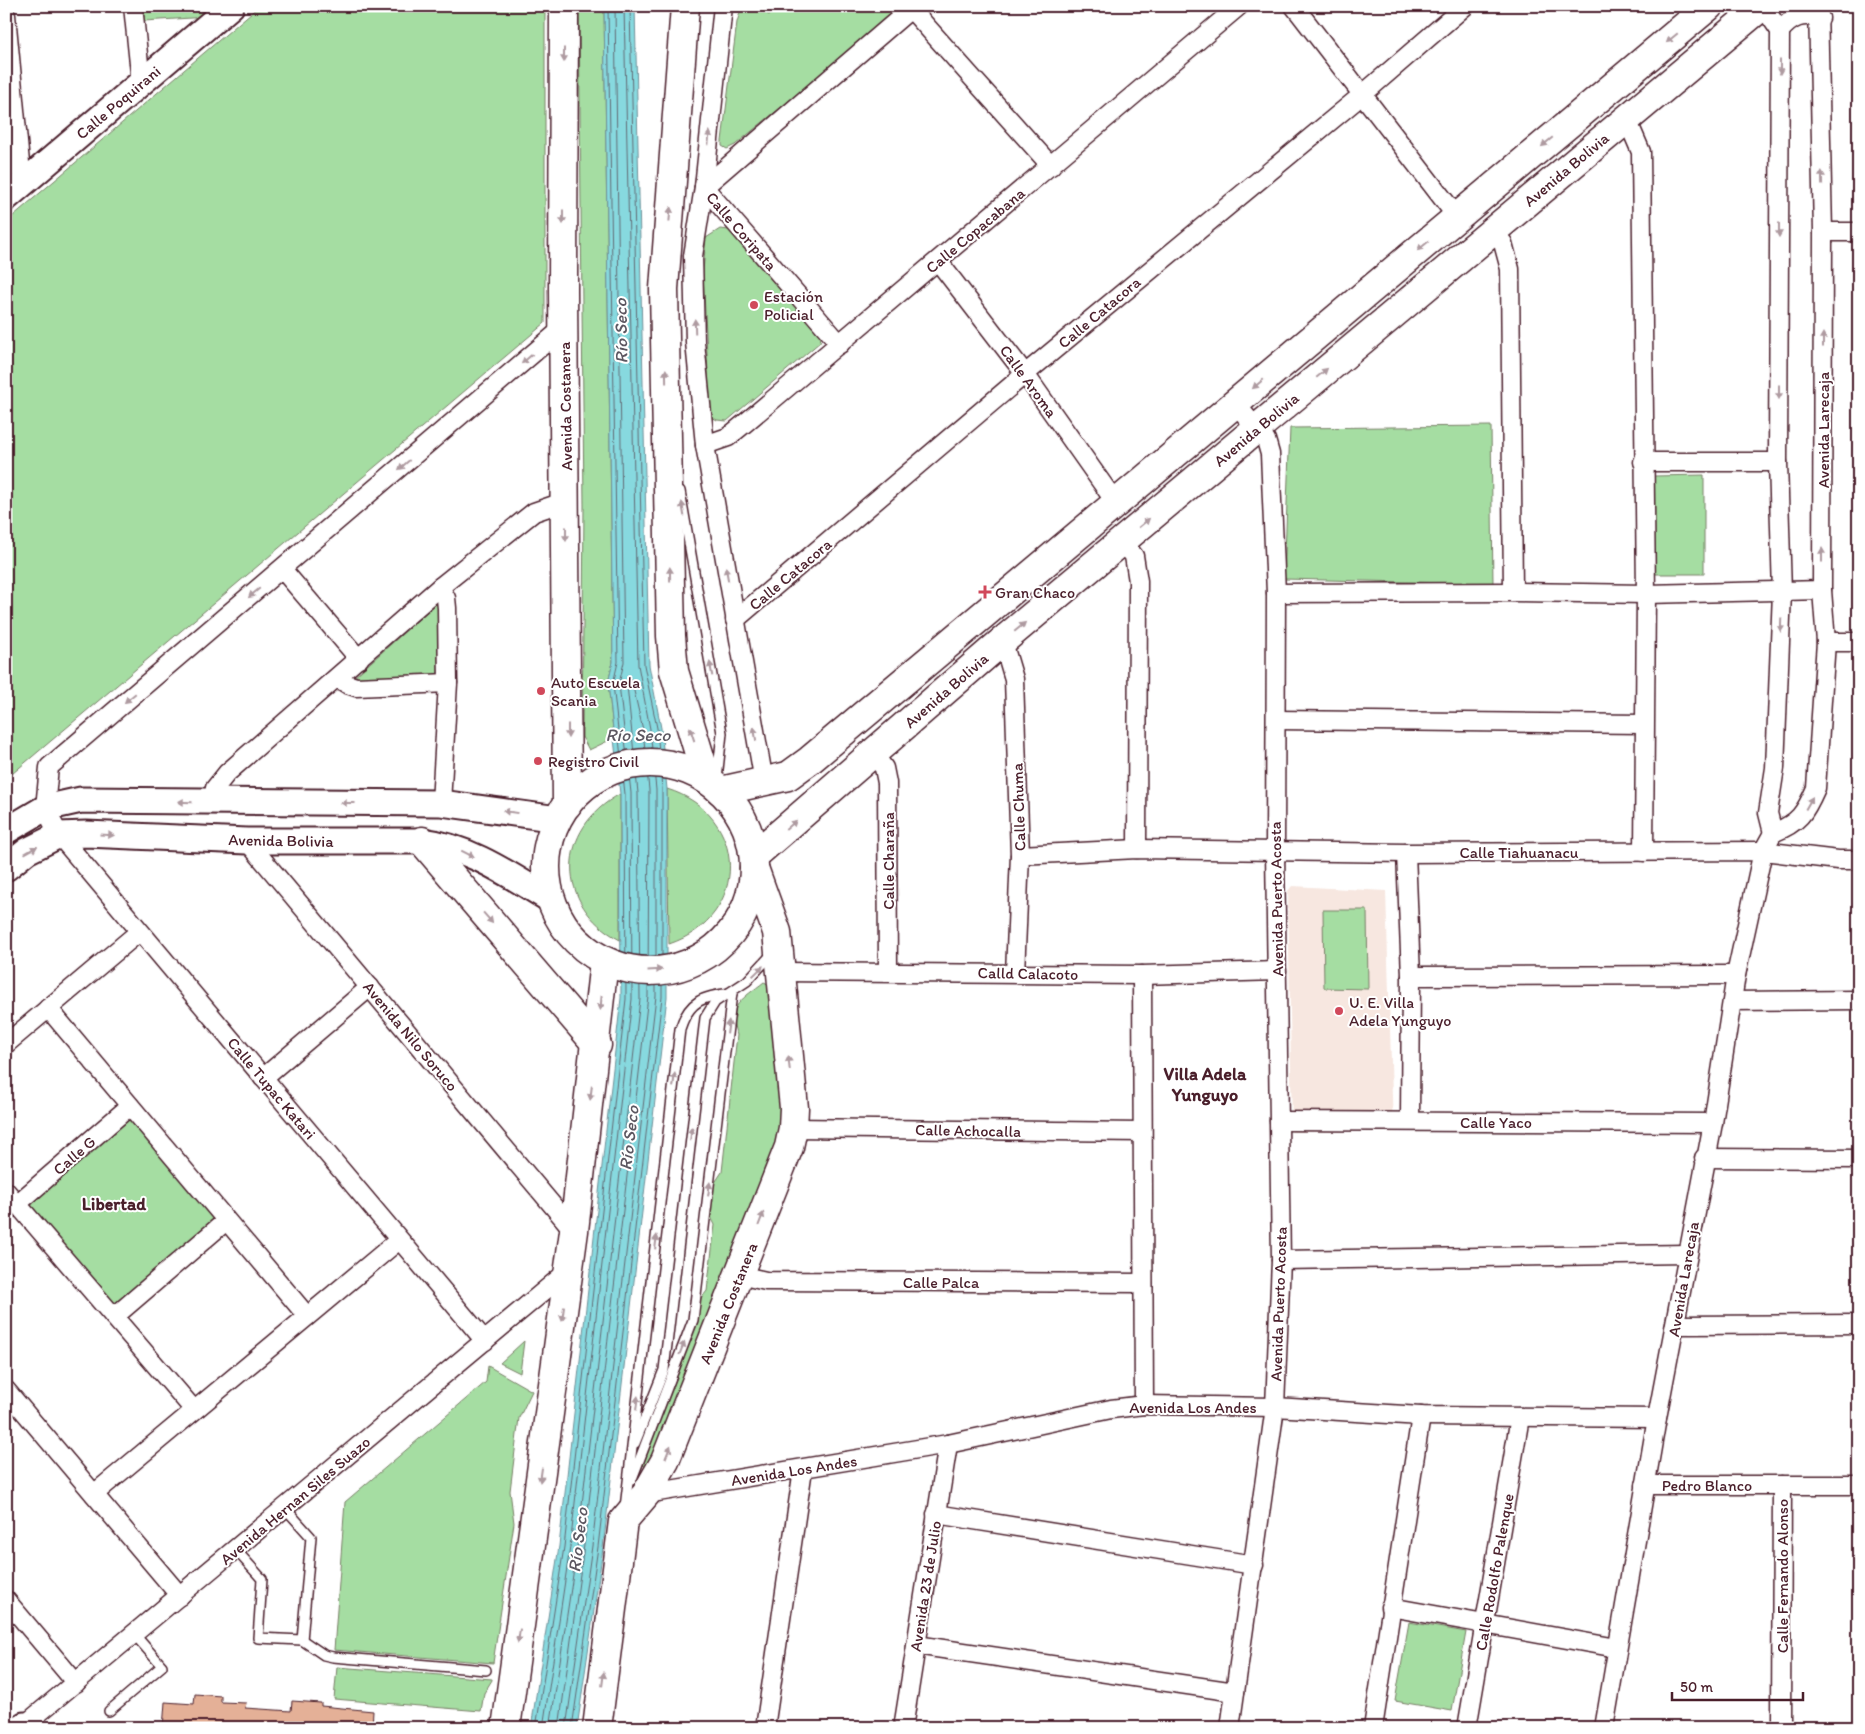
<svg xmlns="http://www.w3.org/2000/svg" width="1865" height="1734" font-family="Itim,sans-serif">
<rect width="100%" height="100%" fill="#fff"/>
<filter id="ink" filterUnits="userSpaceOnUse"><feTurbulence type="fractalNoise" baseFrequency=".02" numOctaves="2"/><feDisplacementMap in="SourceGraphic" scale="10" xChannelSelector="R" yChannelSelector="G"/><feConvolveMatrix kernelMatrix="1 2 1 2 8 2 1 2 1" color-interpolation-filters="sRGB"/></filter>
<g filter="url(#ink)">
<!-- built -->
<polygon fill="#f7e7e0" points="1292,886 1386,891 1393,1131 1292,1132 1288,891"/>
<!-- green -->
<g fill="#a5dda2" stroke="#787e66">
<polygon points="144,6 207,6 207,17 144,21"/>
<polygon points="259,6 545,6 545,323 6,779 6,222"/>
<polygon points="579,6 604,6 613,662 608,683 614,738 589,750 582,737 584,506"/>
<polygon points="742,6 754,6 769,15 780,6 892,6 897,12 735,145 727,149 722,146 722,141 737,22"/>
<polygon points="720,229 729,230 821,337 820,342 727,421 717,420 710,416 703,271 706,238"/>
<polygon points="1491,426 1493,584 1284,579 1290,428"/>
<polygon points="1704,475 1704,574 1654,574 1654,476"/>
<polygon points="438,602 438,679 353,678"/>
<path d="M 667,789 C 749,814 751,917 669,944 Z"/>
<path d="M 620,794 L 620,940 C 555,905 556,829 620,794 Z"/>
<polygon points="1323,910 1367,910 1368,989 1324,988"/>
<path d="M 764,982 L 768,984 L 782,1109 L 780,1133 L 649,1466 L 644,1466 L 642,1462 L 699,1301 L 707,1291 L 715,1225 L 709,1213 L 712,1187 L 722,1172 L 737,1035 C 725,1006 744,998 764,982 Z"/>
<polygon points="128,1117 216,1221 113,1308 25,1204"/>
<polygon points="524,1341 520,1373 500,1363"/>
<polygon points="488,1366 532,1391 519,1418 510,1491 514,1523 493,1663 334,1650 345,1502 486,1382"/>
<polygon points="1409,1622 1466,1632 1452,1711 1395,1701"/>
<polygon points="337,1667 492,1679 492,1680 484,1693 481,1711 334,1699"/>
</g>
<!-- water -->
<polygon fill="#87d9df" stroke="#6f8f97" points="604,6 635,6 649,665 661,728 667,789 667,997 603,1548 577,1728 531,1728 559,1546 621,998 620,794 608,683 613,662"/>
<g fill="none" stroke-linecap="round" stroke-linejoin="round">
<!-- shore -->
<g stroke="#626973" stroke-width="1">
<polyline points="536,1728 564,1547 626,999 625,794 613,684 618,662 608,6"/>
<polyline points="543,1728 570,1547 632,999 631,793 619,684 624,662 615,6"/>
<polyline points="550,1728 577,1548 640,999 638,793 627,685 631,678 643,730 649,790 648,996 584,1545 559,1728"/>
<polyline points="566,1728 592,1546 656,996 656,790 650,729 638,665 624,6"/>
<polyline points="572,1728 598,1547 662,997 662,789 657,728 644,665 630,6"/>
</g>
</g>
<!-- building -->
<polygon fill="#e4b097" stroke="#4a1f2b" points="195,1694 221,1696 221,1702 246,1703 245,1708 291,1711 292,1701 321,1703 321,1706 373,1711 372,1728 163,1728 165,1702 194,1704"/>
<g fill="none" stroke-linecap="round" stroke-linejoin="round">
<!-- lane casing -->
<g stroke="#4a1f2b" stroke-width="12">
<g id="lane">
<polyline points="680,491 722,733 717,779"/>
<polyline points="635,1443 664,1370 705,1018 715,1002 747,981 772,954"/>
<polyline points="632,1479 693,1320 732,993"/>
<path d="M 625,1508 L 680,1029 C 689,1000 704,996 732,993"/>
<polyline points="235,1549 262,1579 258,1638 302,1640 311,1537 285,1508"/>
<polyline points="302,1640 324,1655 333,1657 486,1670"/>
<polyline points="109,1711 162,1666 134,1634"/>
</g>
</g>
<!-- street casing -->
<g stroke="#4a1f2b" stroke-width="21">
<g id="street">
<polyline points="133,6 141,83"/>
<polyline points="723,6 704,187 693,256 695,342 705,445 764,782"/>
<polyline points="1294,6 1457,217"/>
<polyline points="1763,6 1780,31 1778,462 1782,592 1775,768 1768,813 1773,833"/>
<polyline points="911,9 1051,166"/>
<polyline points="6,15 22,184"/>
<path d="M 1780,31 C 1792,17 1802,13 1820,18"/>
<polyline points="1624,121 1632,131 1641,152 1646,594 1644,852"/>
<polyline points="704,187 914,6"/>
<polyline points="704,187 840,344"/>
<polyline points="1493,231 1503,243 1510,269 1513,592"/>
<polyline points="1823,232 1859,232"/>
<polyline points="938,261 1025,374 1116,503"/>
<polyline points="705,445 728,437 744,424 1239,6"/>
<polyline points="1643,462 1778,462"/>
<polyline points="1122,541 1134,556 1138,581 1137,849"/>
<polyline points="282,569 359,659"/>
<polyline points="440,587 446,598 447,608 448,683 441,803"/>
<polyline points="1276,593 1513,592 1646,594 1822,590"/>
<polyline points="735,620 1025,374 1362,95 1465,6"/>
<polyline points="1826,642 1859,642"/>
<polyline points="999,644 1006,652 1014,679 1020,855 1015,973"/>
<polyline points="338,678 347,684 356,687 448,683"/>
<polyline points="1276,720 1644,724"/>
<polyline points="873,753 884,768 887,783 888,972"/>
<polyline points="212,803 215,788 227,773 440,587 534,512 566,501"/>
<polyline points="247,841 574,1231"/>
<polyline points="1406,853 1411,976 1410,1121"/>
<polyline points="1020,855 1137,849 1406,853 1763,851 1838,860 1859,860"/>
<polyline points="780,972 1142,975 1277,971"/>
<polyline points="1142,975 1144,1405"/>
<polyline points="1411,976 1736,975"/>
<polyline points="1733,1001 1859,1000"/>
<polyline points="48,1008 307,1316"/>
<polyline points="6,1044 139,932"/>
<polyline points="263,1078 370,987"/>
<polyline points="1279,1121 1713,1123"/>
<polyline points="793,1128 1142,1132"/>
<polyline points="1704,1158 1859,1159"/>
<polyline points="6,1191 194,1410"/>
<polyline points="17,1204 130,1106"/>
<polyline points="1281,1260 1687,1254"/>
<polyline points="739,1275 766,1281 1143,1283"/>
<polyline points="114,1317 226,1221"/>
<polyline points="1676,1325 1859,1324"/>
<polyline points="485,1341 59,835 45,808 49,767 564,327"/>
<polyline points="6,1390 180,1596"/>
<polyline points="1645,1485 1859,1485"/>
<polyline points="94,1494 399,1240"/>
<polyline points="646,1494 948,1444 1111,1409 1144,1405 1275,1407 1421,1416 1657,1418"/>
<polyline points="936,1514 1254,1565"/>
<polyline points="6,1600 76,1683"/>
<polyline points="1390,1607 1617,1648"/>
<polyline points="916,1645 1235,1692"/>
<polyline points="21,1728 568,1271"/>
<polyline points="765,1728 803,1469"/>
<polyline points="903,1728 948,1444"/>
<polyline points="1230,1728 1275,1407 1281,1260 1275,851 1276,593 1270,454 1266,440 1235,403"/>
<polyline points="1373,1728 1421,1416"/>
<polyline points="1467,1728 1520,1417"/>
<path d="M 1604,1728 L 1657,1418 L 1713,1123 L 1736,975 L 1763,851 L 1773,833 C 1799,823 1805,813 1816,788 L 1826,642 L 1822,590 L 1823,232 L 1818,6"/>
<polyline points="1781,1728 1782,1485"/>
</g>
</g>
<!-- secondary casing -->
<g stroke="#4a1f2b" stroke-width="29">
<g id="secondary">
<polyline points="6,198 231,6"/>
<polyline points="6,831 45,808 81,800 441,803 558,819"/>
<path d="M 6,868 L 27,851 L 59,835 L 86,834 L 247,841 L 422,841 C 470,847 511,876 551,900"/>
<polyline points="24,1728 24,1725"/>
</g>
</g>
<!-- primary casing -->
<g stroke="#4a1f2b" stroke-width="31">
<g id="primary">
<polyline points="564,6 563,291 567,805"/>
<polyline points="685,6 664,289 671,636 674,671 707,780"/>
<circle cx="650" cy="867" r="104"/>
<polyline points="721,791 788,776 810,760 1709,6"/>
<polyline points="422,841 597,1045"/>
<polyline points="754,856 999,644 1762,6"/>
<polyline points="506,1728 574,1231 604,961"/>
<polyline points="597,1728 623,1521 646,1494 665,1461 789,1147 793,1128 794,1108 777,932 754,868"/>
</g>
</g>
<!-- lane -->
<use href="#lane" stroke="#fff" stroke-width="9"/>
<!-- street -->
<use href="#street" stroke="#fff" stroke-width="18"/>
<!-- secondary -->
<use href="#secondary" stroke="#fff" stroke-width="25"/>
<!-- primary -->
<use href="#primary" stroke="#fff" stroke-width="28"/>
</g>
<!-- one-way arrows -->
<defs><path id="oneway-solid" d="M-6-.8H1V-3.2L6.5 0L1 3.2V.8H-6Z" transform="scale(1.25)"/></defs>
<g fill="#ae9aa0">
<use href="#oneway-solid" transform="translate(1672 38) rotate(140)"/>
<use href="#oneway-solid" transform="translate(564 55) rotate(90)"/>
<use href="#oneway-solid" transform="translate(1780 67) rotate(90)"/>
<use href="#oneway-solid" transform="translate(709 138) rotate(-84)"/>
<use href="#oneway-solid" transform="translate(1547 142) rotate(140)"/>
<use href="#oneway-solid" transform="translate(1822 178) rotate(-91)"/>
<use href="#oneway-solid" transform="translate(670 214) rotate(-85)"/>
<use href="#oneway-solid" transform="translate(563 217) rotate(90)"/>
<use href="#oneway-solid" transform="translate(1779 230) rotate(90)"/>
<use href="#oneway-solid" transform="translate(1423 246) rotate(140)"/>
<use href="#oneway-solid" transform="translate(695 326) rotate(-92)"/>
<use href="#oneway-solid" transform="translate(1823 340) rotate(-90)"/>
<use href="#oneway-solid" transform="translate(527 359) rotate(139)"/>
<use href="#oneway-solid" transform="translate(1322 373) rotate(-40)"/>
<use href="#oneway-solid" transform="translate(666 376) rotate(-91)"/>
<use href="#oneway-solid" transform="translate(1258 384) rotate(140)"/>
<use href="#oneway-solid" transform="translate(1779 392) rotate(90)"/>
<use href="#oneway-solid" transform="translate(404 465) rotate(139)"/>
<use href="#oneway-solid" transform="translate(683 509) rotate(-100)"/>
<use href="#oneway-solid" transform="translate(1144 523) rotate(-40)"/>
<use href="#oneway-solid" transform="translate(566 534) rotate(90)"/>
<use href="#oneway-solid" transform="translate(1822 555) rotate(-90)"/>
<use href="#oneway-solid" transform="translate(670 574) rotate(-91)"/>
<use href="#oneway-solid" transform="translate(727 574) rotate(-100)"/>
<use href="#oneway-solid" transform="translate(254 593) rotate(140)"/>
<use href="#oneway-solid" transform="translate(1781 625) rotate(92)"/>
<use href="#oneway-solid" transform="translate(1020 627) rotate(-40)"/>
<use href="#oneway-solid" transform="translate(711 669) rotate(-100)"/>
<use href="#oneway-solid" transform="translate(130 698) rotate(140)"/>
<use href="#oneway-solid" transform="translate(568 731) rotate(90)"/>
<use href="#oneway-solid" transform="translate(692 734) rotate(-108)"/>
<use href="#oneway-solid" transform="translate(755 734) rotate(-100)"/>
<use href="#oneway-solid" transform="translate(185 802) rotate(-179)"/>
<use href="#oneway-solid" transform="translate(348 803) rotate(-180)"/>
<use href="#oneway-solid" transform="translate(1809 803) rotate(-61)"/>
<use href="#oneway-solid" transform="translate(510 812) rotate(-172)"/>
<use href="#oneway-solid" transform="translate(791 825) rotate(-41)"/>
<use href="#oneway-solid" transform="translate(107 835) rotate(3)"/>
<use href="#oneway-solid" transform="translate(31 850) rotate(-30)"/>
<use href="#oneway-solid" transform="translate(468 854) rotate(26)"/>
<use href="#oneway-solid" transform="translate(488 918) rotate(49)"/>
<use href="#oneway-solid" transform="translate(655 970) rotate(-3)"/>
<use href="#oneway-solid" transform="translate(758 971) rotate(-44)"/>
<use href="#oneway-solid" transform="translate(601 1003) rotate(95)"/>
<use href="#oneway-solid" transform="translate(728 1027) rotate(-83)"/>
<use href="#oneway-solid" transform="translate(789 1063) rotate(-96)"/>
<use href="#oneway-solid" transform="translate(674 1080) rotate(-83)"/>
<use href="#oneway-solid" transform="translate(591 1093) rotate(97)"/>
<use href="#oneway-solid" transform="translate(691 1134) rotate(-83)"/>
<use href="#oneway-solid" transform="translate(709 1189) rotate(-83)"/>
<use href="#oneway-solid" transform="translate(761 1219) rotate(-69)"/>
<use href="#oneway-solid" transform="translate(656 1242) rotate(-83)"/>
<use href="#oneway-solid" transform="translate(563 1314) rotate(98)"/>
<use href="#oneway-solid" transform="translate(682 1348) rotate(-69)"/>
<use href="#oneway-solid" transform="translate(637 1403) rotate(-83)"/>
<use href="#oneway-solid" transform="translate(668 1452) rotate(-68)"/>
<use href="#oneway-solid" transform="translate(541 1475) rotate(98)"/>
<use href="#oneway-solid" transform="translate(519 1636) rotate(98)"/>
<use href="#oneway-solid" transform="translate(603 1679) rotate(-83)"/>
</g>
</g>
<!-- markers -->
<g fill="#d1495b" stroke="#fff" stroke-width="2">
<circle cx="754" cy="305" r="5"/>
<path d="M982.5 584.5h5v5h5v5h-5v5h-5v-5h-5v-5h5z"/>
<circle cx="541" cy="691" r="5"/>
<circle cx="538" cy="761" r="5"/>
<circle cx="1339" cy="1011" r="5"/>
</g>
<g text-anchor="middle" stroke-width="4" stroke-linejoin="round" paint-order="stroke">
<!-- street labels -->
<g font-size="16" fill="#4a1f2b" stroke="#fff">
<text transform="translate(118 102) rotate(-40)" y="6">Calle Poquirani</text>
<text transform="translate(1566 169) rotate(-40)" y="6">Avenida Bolivia</text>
<text transform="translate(975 230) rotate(-40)" y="6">Calle Copacabana</text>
<text transform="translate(742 231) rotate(49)" y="6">Calle Coripata</text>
<text transform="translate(1099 312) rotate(-40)" y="6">Calle Catacora</text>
<text transform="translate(1029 381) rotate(54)" y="6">Calle Aroma</text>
<text transform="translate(565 406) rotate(-91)" y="6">Avenida Costanera</text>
<text transform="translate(1256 429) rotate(-40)" y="6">Avenida Bolivia</text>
<text transform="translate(1823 430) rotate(-90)" y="6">Avenida Larecaja</text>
<text transform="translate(790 574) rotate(-40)" y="6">Calle Catacora</text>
<text transform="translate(946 690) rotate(-41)" y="6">Avenida Bolivia</text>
<text transform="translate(1018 807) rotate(-92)" y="6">Calle Chuma</text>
<text transform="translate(281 840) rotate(1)" y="6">Avenida Bolivia</text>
<text x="1519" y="858">Calle Tiahuanacu</text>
<text transform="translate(888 861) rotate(-90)" y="6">Calle Charaña</text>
<text transform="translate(1276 899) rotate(-91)" y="6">Avenida Puerto Acosta</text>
<text transform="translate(1028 973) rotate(1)" y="6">Calld Calacoto</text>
<text transform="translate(411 1036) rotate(50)" y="6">Avenida Nilo Soruco</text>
<text transform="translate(272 1088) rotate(50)" y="6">Calle Tupac Katari</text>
<text x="1496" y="1128">Calle Yaco</text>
<text transform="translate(968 1130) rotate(1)" y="6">Calle Achocalla</text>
<text transform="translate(74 1155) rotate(-41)" y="6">Calle G</text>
<text transform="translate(1683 1279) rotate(-80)" y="6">Avenida Larecaja</text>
<text x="941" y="1288">Calle Palca</text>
<text transform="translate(728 1303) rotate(-68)" y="6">Avenida Costanera</text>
<text transform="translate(1278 1304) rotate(-88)" y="6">Avenida Puerto Acosta</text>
<text x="1193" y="1413">Avenida Los Andes</text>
<text transform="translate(794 1470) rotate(-9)" y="6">Avenida Los Andes</text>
<text x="1707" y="1491">Pedro Blanco</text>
<text transform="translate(295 1500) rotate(-40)" y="6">Avenida Hernan Siles Suazo</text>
<text transform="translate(1494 1572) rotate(-80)" y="6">Calle Rodolfo Palenque</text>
<text transform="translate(1782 1576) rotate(-90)" y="6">Calle Fernando Alonso</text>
<text transform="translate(925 1586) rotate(-81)" y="6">Avenida 23 de Julio</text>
</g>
<!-- poi labels -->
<g font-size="16" fill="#4a1f2b" stroke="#fff" text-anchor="start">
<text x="764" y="302">Estación<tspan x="764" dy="18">Policial</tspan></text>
<text x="995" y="598">Gran Chaco</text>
<text x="551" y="688">Auto Escuela<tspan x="551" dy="18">Scania</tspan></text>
<text x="548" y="767">Registro Civil</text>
<text x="1349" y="1008">U. E. Villa<tspan x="1349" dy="18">Adela Yunguyo</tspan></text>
</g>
<!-- water labels -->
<g font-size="18" font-style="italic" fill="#5c5761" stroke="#fff">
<text transform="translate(621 331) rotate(-91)" y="6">Río Seco</text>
<text x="638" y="741">Río Seco</text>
<text transform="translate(629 1138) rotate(-83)" y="6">Río Seco</text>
<text transform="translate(578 1540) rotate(-83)" y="6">Río Seco</text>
</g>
<!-- neighbourhood labels -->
<g font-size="18" font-weight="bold" fill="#4a1f2b" stroke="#fff">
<text x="1205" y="1080">Villa Adela<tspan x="1205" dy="21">Yunguyo</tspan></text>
<text x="114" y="1210">Libertad</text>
</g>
</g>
<!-- margin -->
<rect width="1865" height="1734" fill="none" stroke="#fff" stroke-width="25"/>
<rect x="12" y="12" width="1840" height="1709" fill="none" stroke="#4a1f2b" stroke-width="2" filter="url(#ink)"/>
<!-- scale -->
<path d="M1672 1692v8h131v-8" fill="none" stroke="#4a1f2b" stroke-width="2.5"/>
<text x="1680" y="1692" font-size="15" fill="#4a1f2b" stroke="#ffffff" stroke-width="4" paint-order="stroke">50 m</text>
</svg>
